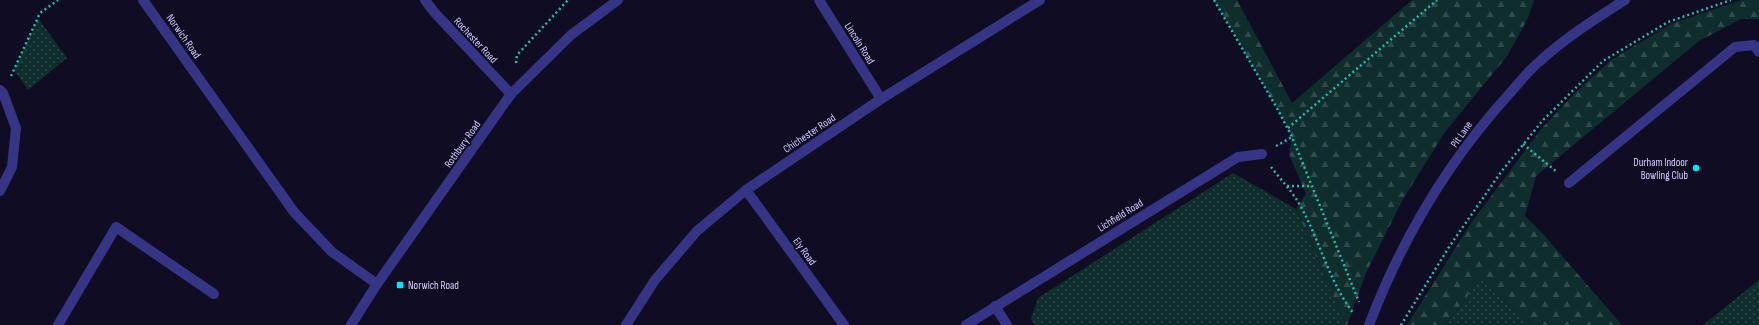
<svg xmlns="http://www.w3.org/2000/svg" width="1759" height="325" font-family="'Sofia Sans Condensed',sans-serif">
<defs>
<pattern id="grass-dots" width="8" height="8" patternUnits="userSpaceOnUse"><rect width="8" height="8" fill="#0f2d2c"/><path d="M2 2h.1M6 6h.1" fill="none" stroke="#314a4c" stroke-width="1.8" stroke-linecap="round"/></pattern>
<pattern id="forest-firs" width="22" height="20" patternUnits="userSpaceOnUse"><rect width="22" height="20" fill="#0f2d2c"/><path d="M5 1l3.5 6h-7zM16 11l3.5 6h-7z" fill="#314a4c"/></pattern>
</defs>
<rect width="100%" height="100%" fill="#100c23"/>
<!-- grass -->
<g fill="url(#grass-dots)">
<polygon points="38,18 67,58 28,90 14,70"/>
<polygon points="1233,173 1296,209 1345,325 1034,325 1031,318 1038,298"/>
<polygon points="1480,279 1531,325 1446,325"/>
<polygon points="1759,280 1759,325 1703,325"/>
</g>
<!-- forest -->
<g fill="url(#forest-firs)">
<polygon points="1214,0 1237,0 1292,103 1412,0 1534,0 1528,18 1508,55 1445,132 1403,199 1366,273 1347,325 1345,325 1296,209 1306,194 1289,154 1292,137 1278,110"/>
<polygon points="1741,0 1759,0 1759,19 1741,19 1699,41 1536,176 1525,216 1544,235 1622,325 1531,325 1480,279 1446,325 1407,325 1471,223 1541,129 1579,89 1611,60 1671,24"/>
</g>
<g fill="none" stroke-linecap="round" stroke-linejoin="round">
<!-- path -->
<g stroke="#26bbb0" stroke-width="2.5" stroke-dasharray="2 3" stroke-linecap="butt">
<polyline points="1214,0 1278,110 1292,137 1359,302"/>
<polyline points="516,63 517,55 568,0"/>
<polyline points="11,76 40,13 58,0"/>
<polyline points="1288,128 1437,0"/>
<polyline points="1523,144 1557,172"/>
<polyline points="1276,146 1292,137"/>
<path d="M 1271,167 C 1281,180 1293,192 1301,207 C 1320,241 1329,282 1354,314"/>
<polyline points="1287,186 1312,186"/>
<polyline points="1401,325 1449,247 1501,172 1543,120 1603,61 1668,22 1731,0"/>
</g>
<!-- service -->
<g stroke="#363485" stroke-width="10">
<polyline points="1569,183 1735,47 1754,45 1759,52"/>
<polyline points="58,325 116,227 214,294"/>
</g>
<!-- minor -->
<g stroke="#363485" stroke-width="10">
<polyline points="143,0 294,212 332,252 377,284"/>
<polyline points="425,0 434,12 511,94"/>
<polyline points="819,0 881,99"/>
<polyline points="0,90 3,93 16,128 12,167 0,191"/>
<polyline points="746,190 844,325"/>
<polyline points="995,306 1007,325"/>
<polyline points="351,325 377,284 511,94 571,35 618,0"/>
<polyline points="626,325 655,280 697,231 746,190 881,99 1040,0"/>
<polyline points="966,325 1238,157 1262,154"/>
</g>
<!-- tertiary -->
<path stroke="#363485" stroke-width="10" d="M 1369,325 C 1401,241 1449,160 1510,93 C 1519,83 1528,71 1539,62 C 1565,38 1595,19 1625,0"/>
</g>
<!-- markers -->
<g fill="#00e4f9" stroke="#100c23" stroke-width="1.5">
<circle cx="1696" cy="168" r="4"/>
<rect x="396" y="281" width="8" height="8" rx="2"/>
</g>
<g text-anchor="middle" stroke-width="3.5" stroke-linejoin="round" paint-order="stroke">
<!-- street labels -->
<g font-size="11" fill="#d3ceff" stroke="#100c23">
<text transform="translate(184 36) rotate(55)" y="4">Norwich Road</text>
<text transform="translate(476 40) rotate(47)" y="4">Rochester Road</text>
<text transform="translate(860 43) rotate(58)" y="4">Lincoln Road</text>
<text transform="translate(809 133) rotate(-34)" y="4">Chichester Road</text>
<text transform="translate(1461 134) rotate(-55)" y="4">Pit Lane</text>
<text transform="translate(462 144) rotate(-55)" y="4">Rothbury Road</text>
<text transform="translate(1120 215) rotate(-32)" y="4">Lichfield Road</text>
<text transform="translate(805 251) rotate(54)" y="4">Ely Road</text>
</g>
<!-- poi labels -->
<g font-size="11" fill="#d3ceff" stroke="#100c23" text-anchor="end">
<text x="1688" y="166">Durham Indoor<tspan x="1688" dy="13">Bowling Club</tspan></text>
<text x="408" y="289" text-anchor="start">Norwich Road</text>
</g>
</g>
</svg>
